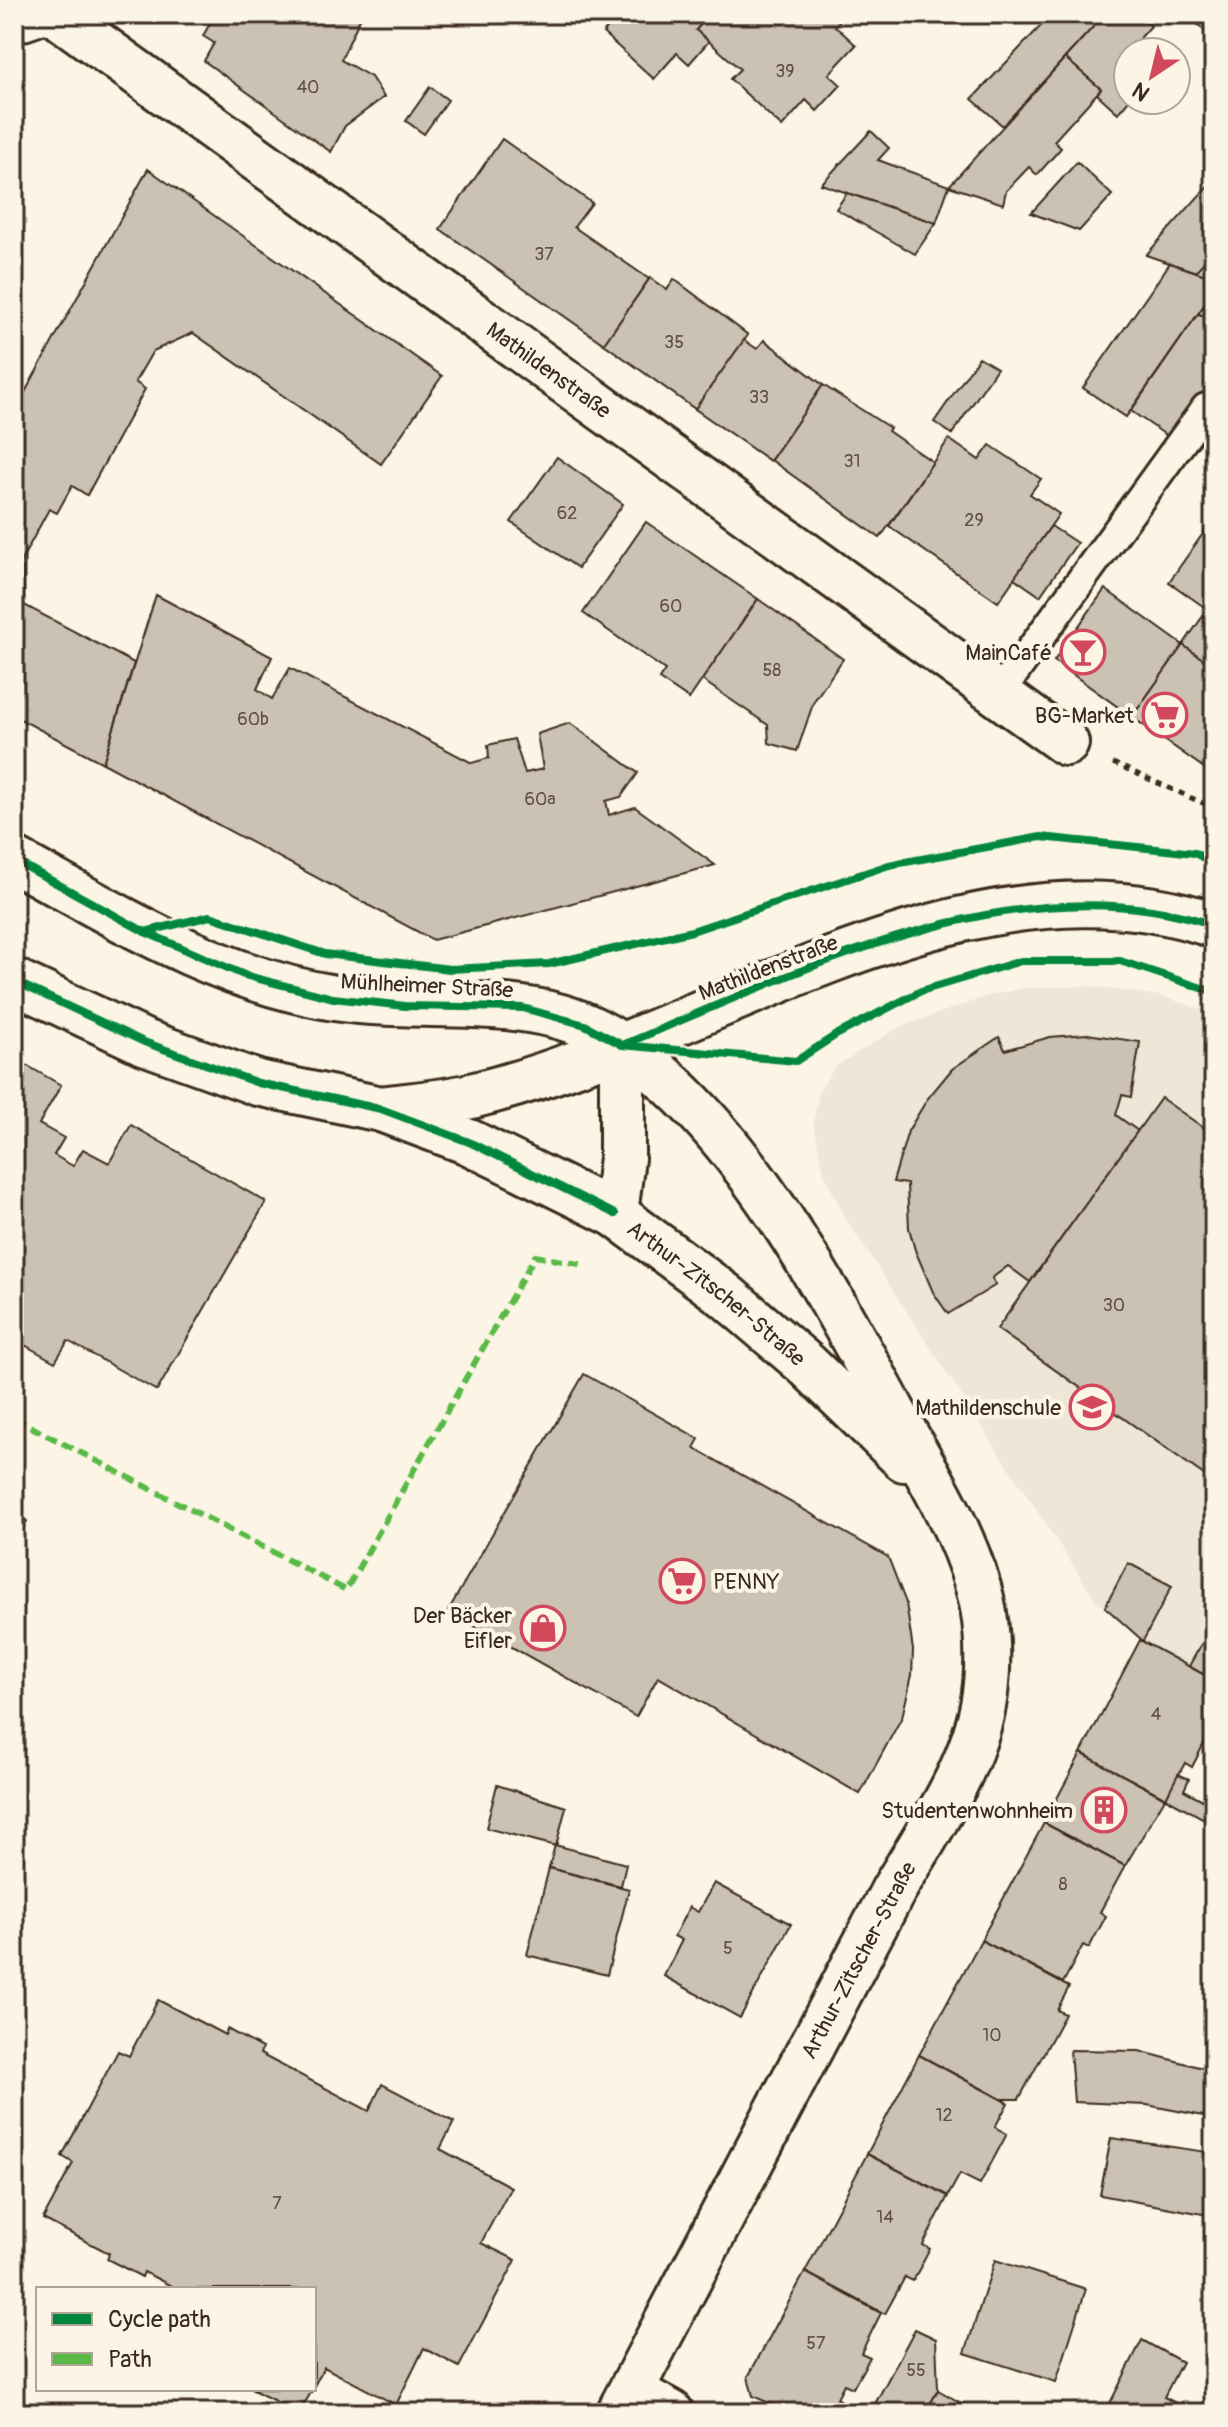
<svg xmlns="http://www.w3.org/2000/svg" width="1228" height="2427" font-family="Pangolin,sans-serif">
<rect width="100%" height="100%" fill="#fcf5e5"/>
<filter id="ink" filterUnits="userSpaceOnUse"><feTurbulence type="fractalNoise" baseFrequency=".0125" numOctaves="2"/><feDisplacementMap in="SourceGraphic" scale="16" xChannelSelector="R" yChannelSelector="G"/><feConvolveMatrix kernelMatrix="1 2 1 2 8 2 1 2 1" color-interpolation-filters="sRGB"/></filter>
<g filter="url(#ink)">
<!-- built -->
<polygon fill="#eee6d6" points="1090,986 1161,996 1214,1013 1214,1649 1202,1643 1189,1666 1140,1640 1095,1599 844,1216 824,1173 813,1122 820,1089 835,1067 897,1028 991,995 1024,988"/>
<!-- building -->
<g fill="#ccc2b3" stroke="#3b2a1e" stroke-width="2">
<polygon points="215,14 362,14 341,60 371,77 384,97 345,126 331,152 204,61 214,43 203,36"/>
<polygon points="604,14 710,14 696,30 709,41 689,64 677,53 654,79 603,33 613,22"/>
<polygon points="710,14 845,14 835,26 856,45 829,74 841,85 817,111 806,100 782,127 730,79 740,69 696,30"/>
<polygon points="1052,14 1105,14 1003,126 972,99"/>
<polygon points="1105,14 1138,14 1151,26 1133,46 1140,52 1128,52 1129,100 1118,113 1097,94 1101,89 1065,58"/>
<polygon points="1186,14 1214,14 1214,26 1205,31"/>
<polygon points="1065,58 1101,89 1054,141 1061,148 1037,175 1029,167 1006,191 1003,204 949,186"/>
<polygon points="430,87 448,100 424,134 406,121"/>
<polygon points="871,131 889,148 878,160 949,186 936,223 821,184"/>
<polygon points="502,139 592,203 574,227 649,279 604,344 440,229"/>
<polygon points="1077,162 1112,195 1079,231 1031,213"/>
<polygon points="148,169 442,376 381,464 193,333 153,351 135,382 145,389 87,495 72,486 57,513 49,509 22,559 24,605 134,663 103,763 14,716 14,412"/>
<polygon points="1214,179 1214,251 1195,272 1146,255"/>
<polygon points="847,193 936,223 915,254 836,209"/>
<polygon points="1214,251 1214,278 1195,272"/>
<polygon points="1170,263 1214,278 1214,291 1126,417 1083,388"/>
<polygon points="650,278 667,290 674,279 748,335 695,409 604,344"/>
<polygon points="1214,291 1214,319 1198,314"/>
<polygon points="1198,314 1214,319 1214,380 1170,438 1131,411"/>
<polygon points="744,340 757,349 764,340 823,385 770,461 695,409"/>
<polygon points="979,357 997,368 952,434 934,422"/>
<polygon points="823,385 890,428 888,431 933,462 880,538 771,460"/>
<polygon points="949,439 979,460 990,445 1041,479 1030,494 1059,514 998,602 889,526"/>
<polygon points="557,457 623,504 578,568 511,522"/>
<polygon points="1214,518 1214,600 1207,609 1169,582"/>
<polygon points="646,522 758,599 689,699 659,679 665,670 583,613"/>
<polygon points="1051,526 1077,543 1040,596 1014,578"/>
<polygon points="1105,589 1183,645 1132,717 1054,661"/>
<polygon points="156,595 272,657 257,689 272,699 290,668 472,763 489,758 488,745 514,739 525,773 543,769 537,734 570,723 638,773 621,797 606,801 609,815 635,807 715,865 433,940 103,763"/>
<polygon points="758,599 843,659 814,701 797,751 769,743 768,725 702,680"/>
<polygon points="1214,600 1214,663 1211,665 1183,645"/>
<polygon points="1183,645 1214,667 1214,775 1132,717"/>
<polygon points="1087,1034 1140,1042 1131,1097 1122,1095 1116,1115 1138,1131 1030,1282 1008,1266 992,1278 996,1285 948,1314 933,1292 915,1250 909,1228 907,1184 893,1182 908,1131 928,1098 952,1069 999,1037 1005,1050 1050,1037"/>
<polygon points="14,1058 61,1085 39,1124 64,1138 54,1155 64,1161 73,1166 83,1149 109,1163 131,1125 266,1202 157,1391 68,1341 55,1362 14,1339"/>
<polygon points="1161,1098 1214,1135 1214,1482 997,1329"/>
<polygon points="584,1374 699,1439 694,1448 888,1557 906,1603 913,1650 912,1675 902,1717 860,1794 658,1677 636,1717 448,1611"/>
<polygon points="14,1513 27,1521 14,1544"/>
<polygon points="1128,1563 1172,1586 1143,1641 1105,1607"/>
<polygon points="1140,1640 1214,1680 1214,1706 1206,1722 1213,1726 1192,1767 1185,1763 1166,1798 1081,1753"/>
<polygon points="1202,1643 1214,1649 1214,1680 1189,1666"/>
<polygon points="1081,1753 1165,1798 1125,1866 1044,1823"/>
<polygon points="1178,1774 1189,1779 1184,1790 1214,1806 1206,1820 1166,1798"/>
<polygon points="497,1785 566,1807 556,1846 486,1828"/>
<polygon points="1044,1823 1125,1866 1100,1912 1106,1916 1089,1948 1083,1945 1063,1983 981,1940"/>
<polygon points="555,1845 626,1864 621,1886 549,1868"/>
<polygon points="549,1868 629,1889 607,1975 527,1955"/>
<polygon points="714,1883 791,1924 740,2018 664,1976 682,1940 674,1936 689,1907 698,1912"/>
<polygon points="981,1940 1069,1987 1057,2010 1065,2014 1019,2099 1001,2099 919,2055"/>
<polygon points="1214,1961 1214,2000 1205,1998"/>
<polygon points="158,2000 225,2035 227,2029 262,2048 260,2054 369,2111 382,2084 454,2122 440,2149 511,2187 481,2243 516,2260 459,2367 424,2348 396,2405 324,2367 314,2386 314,2289 177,2289 144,2272 142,2277 107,2259 109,2253 43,2219 73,2163 62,2156 118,2051 129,2056"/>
<polygon points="1070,2050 1139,2051 1214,2071 1214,2118 1147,2105 1074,2102"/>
<polygon points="919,2055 1008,2103 995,2127 1007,2134 980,2184 960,2174 948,2196 867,2154"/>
<polygon points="1111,2138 1214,2153 1214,2216 1100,2195"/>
<polygon points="867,2154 948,2196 923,2245 930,2249 913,2281 905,2277 885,2314 805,2272"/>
<polygon points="995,2260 1086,2289 1056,2382 965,2353"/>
<polygon points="805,2272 881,2313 861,2353 870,2357 853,2388 844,2384 837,2398 859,2413 792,2413 753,2396 748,2377"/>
<polygon points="915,2329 936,2339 938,2390 925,2413 877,2413 876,2402"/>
<polygon points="1142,2340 1182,2362 1164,2397 1195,2413 1105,2413"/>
<polygon points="251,2389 313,2389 299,2413"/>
<polygon points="938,2390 979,2413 925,2413"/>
</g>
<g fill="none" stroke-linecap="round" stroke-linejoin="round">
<!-- lane casing -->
<g stroke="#3b2a1e" stroke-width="34">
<polyline id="lane" points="998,695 1206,408"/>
</g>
<!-- street casing -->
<g stroke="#3b2a1e" stroke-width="50">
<g id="street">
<path id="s1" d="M 56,14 L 1066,743"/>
<polyline points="14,21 34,14"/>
<polyline points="631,2391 671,2413"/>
</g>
</g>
<!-- secondary casing -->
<g stroke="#3b2a1e" stroke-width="50">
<g id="secondary">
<path d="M 381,1109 C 411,1105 442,1103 471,1096 C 707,1040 963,840 1214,925"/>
<polyline points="615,1214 622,1158 622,1045"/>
</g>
</g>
<!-- primary casing -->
<g stroke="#3b2a1e" stroke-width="50">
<g id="primary">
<path d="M 14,860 C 115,915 219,980 335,998 C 416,1011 512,993 586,1026 C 721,1087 824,1285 892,1410 C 924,1468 960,1524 978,1587 C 987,1616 989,1654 986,1684 C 980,1759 930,1828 893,1891 L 619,2413"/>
<path id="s2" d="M 14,981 L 144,1042 L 258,1083 L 381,1109 L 469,1142 L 615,1214 L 725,1295 L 807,1365 L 904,1459"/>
</g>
</g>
<!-- path -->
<polyline stroke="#3b2a1e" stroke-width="5" stroke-dasharray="6 6" stroke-linecap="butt" points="1113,763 1214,808"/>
<!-- lane -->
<use href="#lane" stroke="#fcf5e5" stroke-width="28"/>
<!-- street -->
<use href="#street" stroke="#fcf5e5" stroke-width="44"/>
<!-- secondary -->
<use href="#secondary" stroke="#fcf5e5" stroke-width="44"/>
<!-- primary -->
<use href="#primary" stroke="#fcf5e5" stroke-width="44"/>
<!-- quiet -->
<polyline stroke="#58b947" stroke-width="6" stroke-dasharray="12 6" stroke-linecap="butt" points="14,1418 346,1590 535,1256 585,1265"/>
<!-- cycleway casing -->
<g stroke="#fcf5e5" stroke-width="13">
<g id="cycleway">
<polyline points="14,860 145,932 244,975 333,998 405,1006 523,1008 585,1025 622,1045 796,1061 836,1035 921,991 1021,961 1120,961 1214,992"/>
<polyline points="145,932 210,916 325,954 450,969 549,964 692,931 889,865 1041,837 1195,853 1214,864"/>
<polyline points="14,981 144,1042 258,1083 381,1109 469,1142 615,1214"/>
<path d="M 625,1044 C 802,971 1020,859 1214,925"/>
</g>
</g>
<!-- cycleway -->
<use href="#cycleway" stroke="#00873e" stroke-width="8"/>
</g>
</g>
<!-- icons -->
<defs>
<g id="bar-ring" transform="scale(2.3)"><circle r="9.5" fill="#fcf5e5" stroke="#d1495b" stroke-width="1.5"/><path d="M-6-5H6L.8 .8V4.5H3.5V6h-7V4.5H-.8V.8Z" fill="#d1495b"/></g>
<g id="supermarket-ring" transform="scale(2.3)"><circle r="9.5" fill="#fcf5e5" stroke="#d1495b" stroke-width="1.5"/><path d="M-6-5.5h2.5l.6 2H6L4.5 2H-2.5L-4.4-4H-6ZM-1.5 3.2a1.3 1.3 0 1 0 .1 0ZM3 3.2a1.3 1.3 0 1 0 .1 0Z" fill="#d1495b"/></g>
<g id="school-ring" transform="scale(2.3)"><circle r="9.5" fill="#fcf5e5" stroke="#d1495b" stroke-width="1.5"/><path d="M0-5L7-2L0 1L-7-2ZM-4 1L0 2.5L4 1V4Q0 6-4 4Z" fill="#d1495b"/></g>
<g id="shop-ring" transform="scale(2.3)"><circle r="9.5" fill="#fcf5e5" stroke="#d1495b" stroke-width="1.5"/><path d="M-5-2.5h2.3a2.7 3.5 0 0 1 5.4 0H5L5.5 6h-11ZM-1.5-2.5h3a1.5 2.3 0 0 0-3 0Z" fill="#d1495b"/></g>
<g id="building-ring" transform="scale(2.3)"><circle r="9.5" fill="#fcf5e5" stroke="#d1495b" stroke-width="1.5"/><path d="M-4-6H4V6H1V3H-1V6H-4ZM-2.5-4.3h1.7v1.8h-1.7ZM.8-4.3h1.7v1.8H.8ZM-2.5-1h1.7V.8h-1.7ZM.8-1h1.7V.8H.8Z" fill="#d1495b"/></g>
</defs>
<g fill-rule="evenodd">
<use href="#bar-ring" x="1083" y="652"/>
<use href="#supermarket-ring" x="1165" y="715"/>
<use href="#school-ring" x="1092" y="1407"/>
<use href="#supermarket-ring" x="682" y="1581"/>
<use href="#shop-ring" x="543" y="1628"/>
<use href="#building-ring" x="1104" y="1810"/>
</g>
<g text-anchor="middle" stroke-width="8" stroke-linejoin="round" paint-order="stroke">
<!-- number labels -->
<g font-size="18" fill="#5f5043">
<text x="785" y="77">39</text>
<text x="308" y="93">40</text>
<text x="544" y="260">37</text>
<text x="674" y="348">35</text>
<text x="759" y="403">33</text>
<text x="852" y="467">31</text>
<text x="567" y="519">62</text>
<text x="974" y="526">29</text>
<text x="671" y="612">60</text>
<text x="772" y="676">58</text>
<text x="253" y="725">60b</text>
<text x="540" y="805">60a</text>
<text x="1114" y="1311">30</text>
<text x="1156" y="1720">4</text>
<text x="1063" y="1890">8</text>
<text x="728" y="1954">5</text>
<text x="992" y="2041">10</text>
<text x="944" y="2121">12</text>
<text x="277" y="2209">7</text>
<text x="885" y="2223">14</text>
<text x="816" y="2349">57</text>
<text x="916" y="2376">55</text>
</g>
<!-- street labels -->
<g font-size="22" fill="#3b2a1e" stroke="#fcf5e5">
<text dy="8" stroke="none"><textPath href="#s1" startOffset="608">Mathildenstraße</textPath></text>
<text transform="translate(768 967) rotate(-21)" y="8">Mathildenstraße</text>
<text transform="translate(427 985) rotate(3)" y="8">Mühlheimer Straße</text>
<text dy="8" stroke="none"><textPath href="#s2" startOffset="776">Arthur-Zitscher-Straße</textPath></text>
<text transform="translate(858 1960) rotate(-62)" y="8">Arthur-Zitscher-Straße</text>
</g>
<!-- poi labels -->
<g font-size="22" fill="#3b2a1e" stroke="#fcf5e5" text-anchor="end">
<text x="1052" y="660">MainCafé</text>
<text x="1134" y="723">BG-Market</text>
<text x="1061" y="1415">Mathildenschule</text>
<text x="713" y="1589" text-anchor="start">PENNY</text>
<text x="512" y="1623">Der Bäcker<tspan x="512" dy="25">Eifler</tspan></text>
<text x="1073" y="1818">Studentenwohnheim</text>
</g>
</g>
<!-- margin -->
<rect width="1228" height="2427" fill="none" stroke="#fcf5e5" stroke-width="48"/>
<rect x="24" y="24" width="1180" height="2379" fill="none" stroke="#3b2a1e" stroke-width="3" filter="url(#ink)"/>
<!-- legend -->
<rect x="36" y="2287" width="280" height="104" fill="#fcf5e5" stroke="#afa495" stroke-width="2"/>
<rect x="52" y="2313" width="40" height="12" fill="#00873e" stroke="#afa495" stroke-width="2"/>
<text x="108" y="2327" font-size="24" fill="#3b2a1e">Cycle path</text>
<rect x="52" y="2353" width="40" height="12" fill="#58b947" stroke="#afa495" stroke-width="2"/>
<text x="108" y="2367" font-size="24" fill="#3b2a1e">Path</text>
<!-- north arrow -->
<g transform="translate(1152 76) rotate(215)"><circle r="38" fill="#fcf5e5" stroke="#afa495" stroke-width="2"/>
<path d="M0-6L14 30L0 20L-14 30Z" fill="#d1495b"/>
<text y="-12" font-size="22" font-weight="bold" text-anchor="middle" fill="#3b2a1e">N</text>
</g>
</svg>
